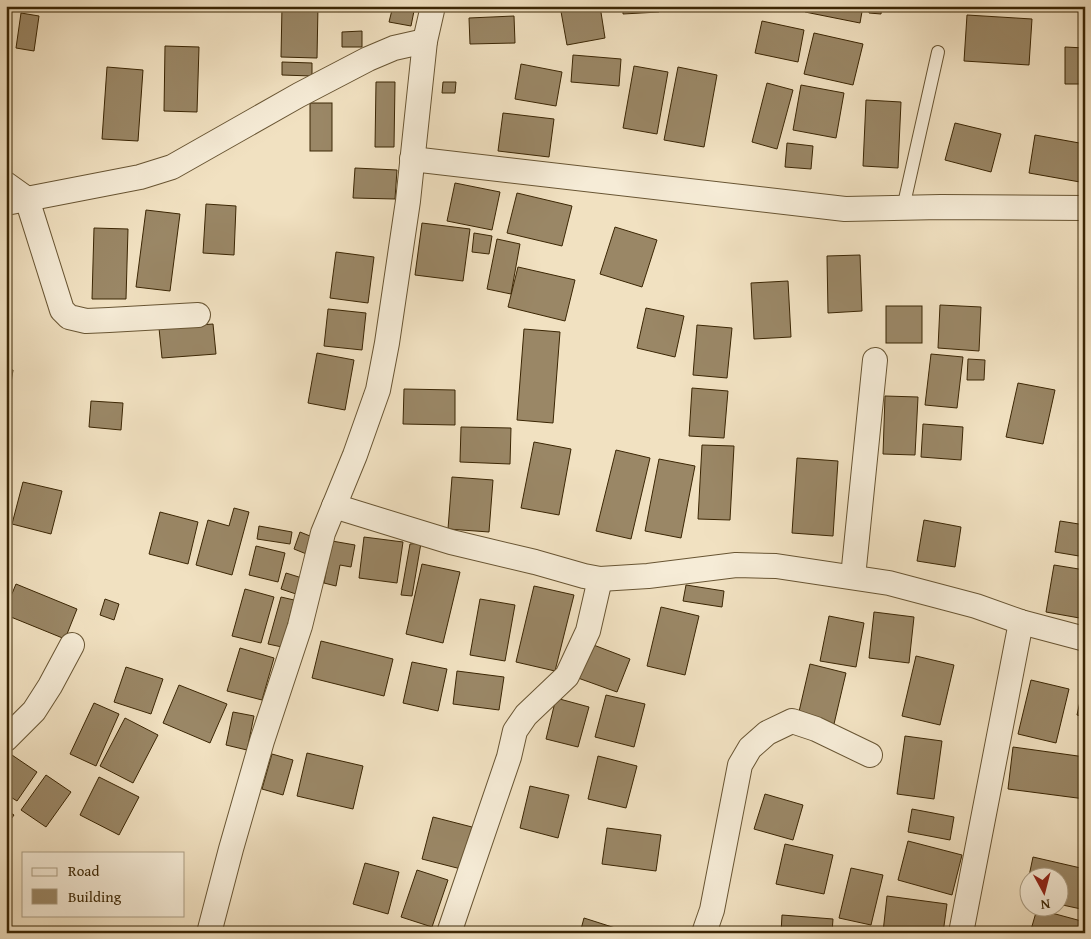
<svg xmlns="http://www.w3.org/2000/svg" width="1091" height="939" font-family="'Gentium Book Plus',serif">
<rect width="100%" height="100%" fill="#f1e1c1"/>
<filter id="stains"><feTurbulence type="fractalNoise" baseFrequency=".004" numOctaves="4"/><feColorMatrix values="0 0 0 0 .2 0 0 0 0 .09 0 0 0 0 .02 0 0 0 .5 -.17"/></filter>
<radialGradient id="worn" r=".72"><stop offset=".6" stop-color="#630" stop-opacity="0"/><stop offset="1" stop-color="#630" stop-opacity=".3"/></radialGradient>
<!-- building -->
<g fill="#9a8766" stroke="#3b2604">
<polygon points="282,6 318,6 317,58 281,57"/>
<polygon points="393,6 415,6 411,26 389,22"/>
<polygon points="560,6 600,6 605,38 567,45"/>
<polygon points="623,6 658,6 659,12 623,14"/>
<polygon points="806,6 863,6 860,23 805,12"/>
<polygon points="869,6 882,6 881,14 869,13"/>
<polygon points="21,13 39,16 34,51 16,48"/>
<polygon points="967,15 1032,19 1029,65 964,61"/>
<polygon points="514,16 515,43 470,44 469,18"/>
<polygon points="762,21 804,30 798,62 755,53"/>
<polygon points="362,31 362,47 342,47 342,32"/>
<polygon points="814,33 863,44 853,85 804,74"/>
<polygon points="165,46 199,47 197,112 164,111"/>
<polygon points="1065,47 1085,48 1085,84 1065,84"/>
<polygon points="573,55 621,59 619,86 571,82"/>
<polygon points="282,62 312,63 312,76 282,75"/>
<polygon points="521,64 562,72 556,106 515,99"/>
<polygon points="634,66 668,72 657,134 623,128"/>
<polygon points="107,67 143,70 138,141 102,139"/>
<polygon points="678,67 717,75 704,147 664,140"/>
<polygon points="376,82 395,82 394,147 375,147"/>
<polygon points="443,82 456,82 455,93 442,93"/>
<polygon points="767,83 793,90 777,149 752,142"/>
<polygon points="801,85 844,93 836,138 793,130"/>
<polygon points="866,100 901,102 898,168 863,166"/>
<rect x="310" y="103" width="22" height="48"/>
<polygon points="503,113 554,119 549,157 498,151"/>
<polygon points="955,123 1001,134 991,172 945,160"/>
<polygon points="1035,135 1085,144 1085,155 1080,182 1029,173"/>
<polygon points="787,143 813,146 811,169 785,167"/>
<polygon points="355,168 397,170 395,199 353,198"/>
<polygon points="455,183 500,192 492,230 447,221"/>
<polygon points="517,193 572,206 562,246 507,233"/>
<polygon points="206,204 236,206 234,255 203,253"/>
<polygon points="146,210 180,214 170,291 136,287"/>
<polygon points="422,223 470,229 463,281 415,275"/>
<polygon points="615,227 657,240 642,287 600,274"/>
<polygon points="94,228 128,229 126,299 92,299"/>
<polygon points="474,233 492,236 489,254 472,252"/>
<polygon points="497,239 520,244 511,294 487,289"/>
<polygon points="336,252 374,257 368,303 330,298"/>
<polygon points="860,255 862,311 828,313 827,256"/>
<polygon points="518,267 575,280 565,321 508,307"/>
<polygon points="788,281 791,337 754,339 751,283"/>
<polygon points="940,305 981,307 979,351 938,348"/>
<rect x="886" y="306" width="36" height="37"/>
<polygon points="646,308 684,316 675,357 637,348"/>
<polygon points="328,309 366,313 362,350 324,346"/>
<polygon points="213,324 216,354 162,358 159,328"/>
<polygon points="697,325 732,328 727,378 693,375"/>
<polygon points="524,329 560,332 553,423 517,420"/>
<polygon points="317,353 354,360 345,410 308,403"/>
<polygon points="931,354 963,357 957,408 925,405"/>
<polygon points="968,359 985,360 984,380 967,380"/>
<polygon points="6,369 13,370 6,415"/>
<polygon points="1018,383 1055,390 1043,444 1006,437"/>
<polygon points="692,388 728,391 724,438 689,436"/>
<polygon points="404,389 455,390 455,425 403,424"/>
<polygon points="885,396 918,397 915,455 883,454"/>
<polygon points="91,401 123,403 121,430 89,427"/>
<polygon points="923,424 963,427 961,460 921,457"/>
<polygon points="461,427 511,428 510,464 460,462"/>
<polygon points="534,442 571,449 559,515 521,508"/>
<polygon points="702,445 734,446 730,520 698,519"/>
<polygon points="616,450 650,458 631,539 596,531"/>
<polygon points="797,458 838,461 833,536 792,533"/>
<polygon points="659,459 695,466 681,538 645,531"/>
<polygon points="452,477 493,480 489,532 448,529"/>
<polygon points="23,482 62,491 51,534 12,524"/>
<polygon points="234,508 249,512 232,575 196,565 208,520 229,526"/>
<polygon points="160,512 198,522 188,564 149,554"/>
<polygon points="924,520 961,527 955,567 917,561"/>
<polygon points="1060,521 1085,525 1085,557 1055,552"/>
<polygon points="259,526 292,532 290,544 257,539"/>
<polygon points="300,532 315,538 309,555 294,549"/>
<polygon points="364,537 403,542 397,583 359,578"/>
<polygon points="332,541 355,545 351,567 340,565 336,586 324,583"/>
<polygon points="421,543 412,596 401,595 410,544"/>
<polygon points="256,546 285,553 278,582 249,575"/>
<polygon points="422,564 460,572 443,643 406,634"/>
<polygon points="1054,565 1085,570 1085,619 1046,612"/>
<polygon points="286,573 302,578 296,594 281,589"/>
<polygon points="16,584 77,609 65,639 6,615 6,608"/>
<polygon points="686,585 724,591 722,607 683,601"/>
<polygon points="534,586 574,595 555,671 516,662"/>
<polygon points="245,589 274,597 261,643 232,636"/>
<polygon points="281,597 294,600 282,647 268,644"/>
<polygon points="105,599 119,604 114,620 100,615"/>
<polygon points="480,599 515,605 505,661 470,655"/>
<polygon points="661,607 699,616 685,675 647,666"/>
<polygon points="874,612 914,617 909,663 869,658"/>
<polygon points="829,616 864,623 856,667 820,661"/>
<polygon points="321,641 393,659 384,696 312,678"/>
<polygon points="591,644 630,659 617,692 578,678"/>
<polygon points="240,648 274,658 262,700 227,691"/>
<polygon points="916,656 954,665 940,725 902,716"/>
<polygon points="412,662 447,669 438,711 403,703"/>
<polygon points="810,664 846,673 834,724 798,716"/>
<polygon points="126,667 163,679 151,714 114,702"/>
<polygon points="457,671 504,677 499,710 453,704"/>
<polygon points="1085,679 1085,717 1077,715"/>
<polygon points="1031,680 1069,689 1056,743 1018,734"/>
<polygon points="179,685 227,704 210,743 163,723"/>
<polygon points="606,695 645,704 634,747 595,737"/>
<polygon points="556,698 589,707 578,747 546,739"/>
<polygon points="94,703 119,714 96,766 70,754"/>
<polygon points="233,712 254,716 247,750 226,745"/>
<polygon points="125,718 158,735 133,783 100,766"/>
<polygon points="905,736 942,741 934,799 897,794"/>
<polygon points="1013,747 1085,757 1085,799 1008,789"/>
<polygon points="9,753 37,772 17,801 6,794 6,756"/>
<polygon points="307,753 363,766 353,809 297,796"/>
<polygon points="272,754 293,760 283,795 262,789"/>
<polygon points="598,756 637,766 626,808 588,799"/>
<polygon points="46,775 71,792 46,827 21,810"/>
<polygon points="99,777 139,797 119,835 80,815"/>
<polygon points="530,786 569,795 558,838 520,828"/>
<polygon points="765,794 803,805 793,840 754,829"/>
<polygon points="912,809 954,817 950,840 908,832"/>
<polygon points="6,810 14,815 6,826"/>
<polygon points="433,817 472,827 461,869 422,859"/>
<polygon points="607,828 661,835 656,871 602,864"/>
<polygon points="908,841 962,855 952,895 898,880"/>
<polygon points="785,844 833,855 824,894 776,884"/>
<polygon points="1033,857 1085,869 1085,894 1081,909 1058,904 1058,876 1029,876"/>
<polygon points="365,863 399,872 388,914 353,904"/>
<polygon points="851,868 883,875 871,925 839,918"/>
<polygon points="417,870 448,880 432,927 401,917"/>
<polygon points="1028,878 1028,897 1024,896"/>
<polygon points="887,896 947,904 943,933 883,932"/>
<polygon points="1037,909 1085,922 1085,933 1030,933"/>
<polygon points="782,915 833,919 832,933 781,933"/>
<polygon points="584,918 631,933 580,933"/>
<polygon points="523,928 537,933 521,933"/>
</g>
<g fill="none" stroke-linecap="round" stroke-linejoin="round">
<!-- service casing -->
<g stroke="#685533" stroke-width="14">
<polyline id="service" points="903,208 938,52"/>
</g>
<!-- minor casing -->
<g stroke="#685533" stroke-width="26">
<g id="minor">
<polyline points="412,159 845,209 941,207 1085,208"/>
<polyline points="6,184 27,199 62,310 69,317 86,321 109,320 198,315"/>
<polyline points="6,203 140,177 172,167 299,95 368,59 394,48 425,41"/>
<polyline points="334,506 451,542 535,562 584,576 600,579 648,576 736,565 776,566 889,583 976,606 1021,622 1085,639"/>
<polyline points="853,577 875,360"/>
<polyline points="6,739 34,711 50,686 72,645"/>
<polyline points="209,933 231,849 262,741 300,626 323,533 355,455 378,390 387,343 408,201 425,41 433,6"/>
<polyline points="449,933 509,757 515,731 526,715 567,676 588,631 600,579"/>
<polyline points="704,933 712,910 740,765 750,748 767,733 792,721 816,729 870,755"/>
<polyline points="961,933 1021,622"/>
</g>
</g>
<!-- service -->
<use href="#service" stroke="#f6ecd7" stroke-width="12"/>
<!-- minor -->
<use href="#minor" stroke="#f6ecd7" stroke-width="24"/>
</g>
<!-- margin -->
<rect width="1091" height="939" fill="none" stroke="#f1e1c1" stroke-width="25"/>
<rect x="8" y="8" width="1076" height="924" fill="none" stroke="#3b2604" stroke-width="2.5"/>
<rect x="12" y="12" width="1066" height="914" fill="none" stroke="#3b2604"/>
<!-- legend -->
<rect x="22" y="852" width="162" height="65" fill="#f6ecd7" stroke="#ab9d83"/>
<rect x="32" y="868" width="25" height="8" fill="#f6ecd7" stroke="#ab9d83"/>
<text x="68" y="876" font-size="15" fill="#3b2604">Road</text>
<rect x="32" y="889" width="25" height="15" fill="#9a8766" stroke="#ab9d83"/>
<text x="68" y="902" font-size="15" fill="#3b2604">Building</text>
<!-- north arrow -->
<g transform="translate(1044 892) rotate(173)"><circle r="24" fill="#f6ecd7" stroke="#ab9d83"/>
<path d="M0-4L9 19L0 12L-9 19Z" fill="#8f2418"/>
<text y="-8" font-size="14" font-weight="bold" text-anchor="middle" fill="#3b2604">N</text>
</g>
<rect width="100%" height="100%" filter="url(#stains)"/>
<rect width="100%" height="100%" fill="url(#worn)"/>
</svg>
